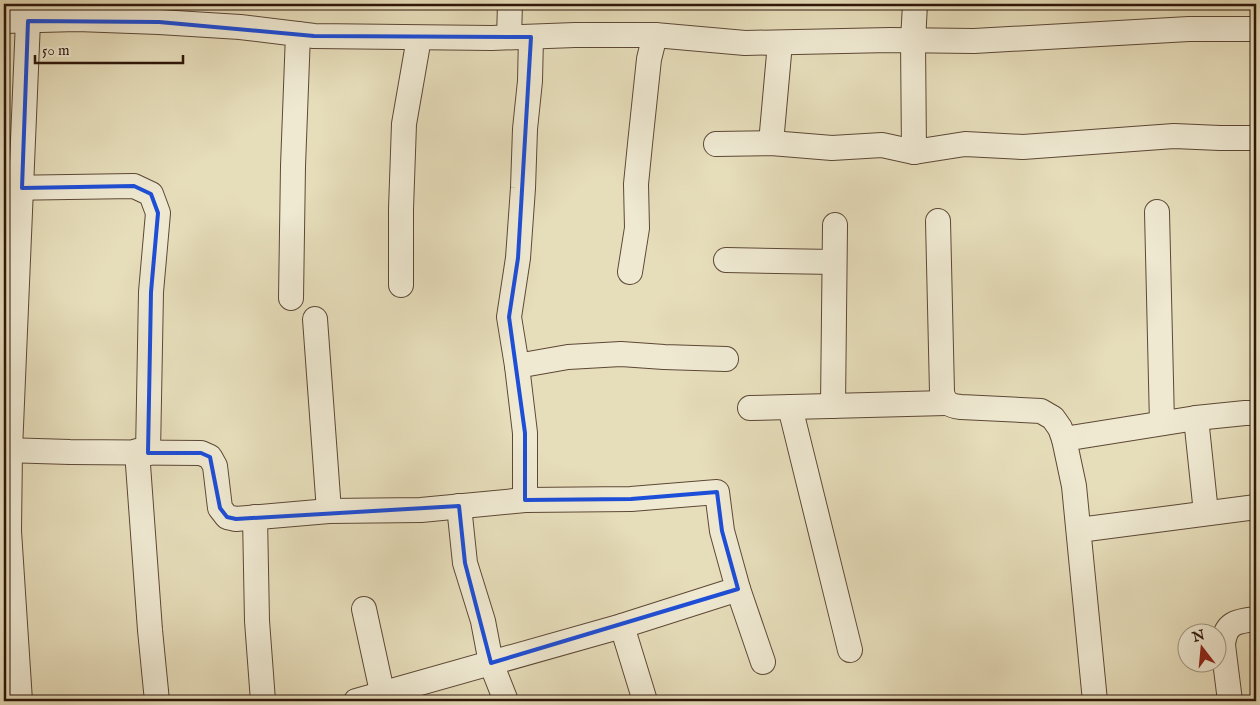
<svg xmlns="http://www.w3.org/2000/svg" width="1260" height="705" font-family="'IM FELL English',serif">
<rect width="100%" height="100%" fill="#e6ddba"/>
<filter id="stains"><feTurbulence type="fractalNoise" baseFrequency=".004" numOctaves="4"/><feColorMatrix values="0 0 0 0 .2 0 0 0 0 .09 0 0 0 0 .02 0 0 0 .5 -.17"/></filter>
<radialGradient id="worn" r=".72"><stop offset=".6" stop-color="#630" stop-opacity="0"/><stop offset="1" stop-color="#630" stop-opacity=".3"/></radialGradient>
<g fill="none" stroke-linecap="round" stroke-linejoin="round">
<!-- street casing -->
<g stroke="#5d4836" stroke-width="26">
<g id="street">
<polyline points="4,21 77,19 159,22 240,27 314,36 492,38 575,35 655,35 745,43 890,40 974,41 1189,29 1256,29"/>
<polyline points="509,37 510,4"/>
<polyline points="771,143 780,43"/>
<polyline points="716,144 771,143 832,148 882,145 914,152 965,144 1023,147 1174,136 1220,138 1256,138"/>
<polyline points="914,152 913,41 915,4"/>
<polyline points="4,188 134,186 151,194 158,213 151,292 148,453"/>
<polyline points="1157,212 1162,423"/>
<path d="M 938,221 L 942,392 C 944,403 950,406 961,407 L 1041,411 L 1053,418 L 1060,428 L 1064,439 L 1074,486 L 1095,701"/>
<polyline points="726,260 834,262"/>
<polyline points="630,272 637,228 636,184 640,144 649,59 655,35"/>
<polyline points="401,285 401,209 404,124 419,38"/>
<polyline points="291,298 293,166 298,34"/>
<polyline points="315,319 329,511"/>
<polyline points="517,366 568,357 621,354 664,357 726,359"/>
<polyline points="833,406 835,225"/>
<polyline points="790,407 850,650"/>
<polyline points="750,408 946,403"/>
<polyline points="1196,418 1206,513"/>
<polyline points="1064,439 1196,418 1245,413 1256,413"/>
<polyline points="4,450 70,452 201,453 210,457 215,466 220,508 227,517 236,519 329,511 421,510 525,500 631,499 717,492 722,531 738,589 622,626 356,701"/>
<polyline points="137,451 150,630 157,701"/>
<polyline points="525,500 525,433 517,366 509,317 518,258 523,188 525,129 530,81 531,37"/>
<polyline points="459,506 465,563 483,621 491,663 506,701"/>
<polyline points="255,517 257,621 263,701"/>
<polyline points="1079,530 1256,507"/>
<polyline points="738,589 763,662"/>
<polyline points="364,609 384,701"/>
<polyline points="622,626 645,701"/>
<polyline points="20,701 9,531 10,450 28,21"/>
<path d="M 1230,701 L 1223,645 C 1225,623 1236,621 1256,619"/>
</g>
</g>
<!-- street -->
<use href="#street" stroke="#efe9d2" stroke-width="24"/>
</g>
<!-- marked area -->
<path fill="none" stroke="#1d4ed8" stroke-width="4" stroke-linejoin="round" d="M 28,21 L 159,22 L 314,36 L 531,37 L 518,258 L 509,317 L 525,433 L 525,500 L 631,499 L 717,492 L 722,531 L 738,589 L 491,663 L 465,563 L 459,506 L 236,519 L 227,517 L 220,508 L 210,457 L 201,453 L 148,453 L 151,292 L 158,213 L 151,194 L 134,186 L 22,188 Z"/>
<!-- margin -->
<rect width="1260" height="705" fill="none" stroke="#e6ddba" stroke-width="20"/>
<rect x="5" y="5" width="1250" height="695" fill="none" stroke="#2f170a" stroke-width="2.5"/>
<rect x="10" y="10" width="1240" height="685" fill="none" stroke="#2f170a"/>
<!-- north arrow -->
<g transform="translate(1202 648) rotate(344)"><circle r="24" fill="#efe9d2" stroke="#a29582"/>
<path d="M0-4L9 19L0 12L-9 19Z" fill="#8f2418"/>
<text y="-8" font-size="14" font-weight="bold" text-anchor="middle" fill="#2f170a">N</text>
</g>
<!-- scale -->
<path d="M35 55v8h148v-8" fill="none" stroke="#2f170a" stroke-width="2.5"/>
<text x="42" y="55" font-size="15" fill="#2f170a" stroke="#efe9d2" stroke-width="4" paint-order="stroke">50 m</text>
<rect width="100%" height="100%" filter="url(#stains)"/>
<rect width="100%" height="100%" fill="url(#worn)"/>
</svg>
